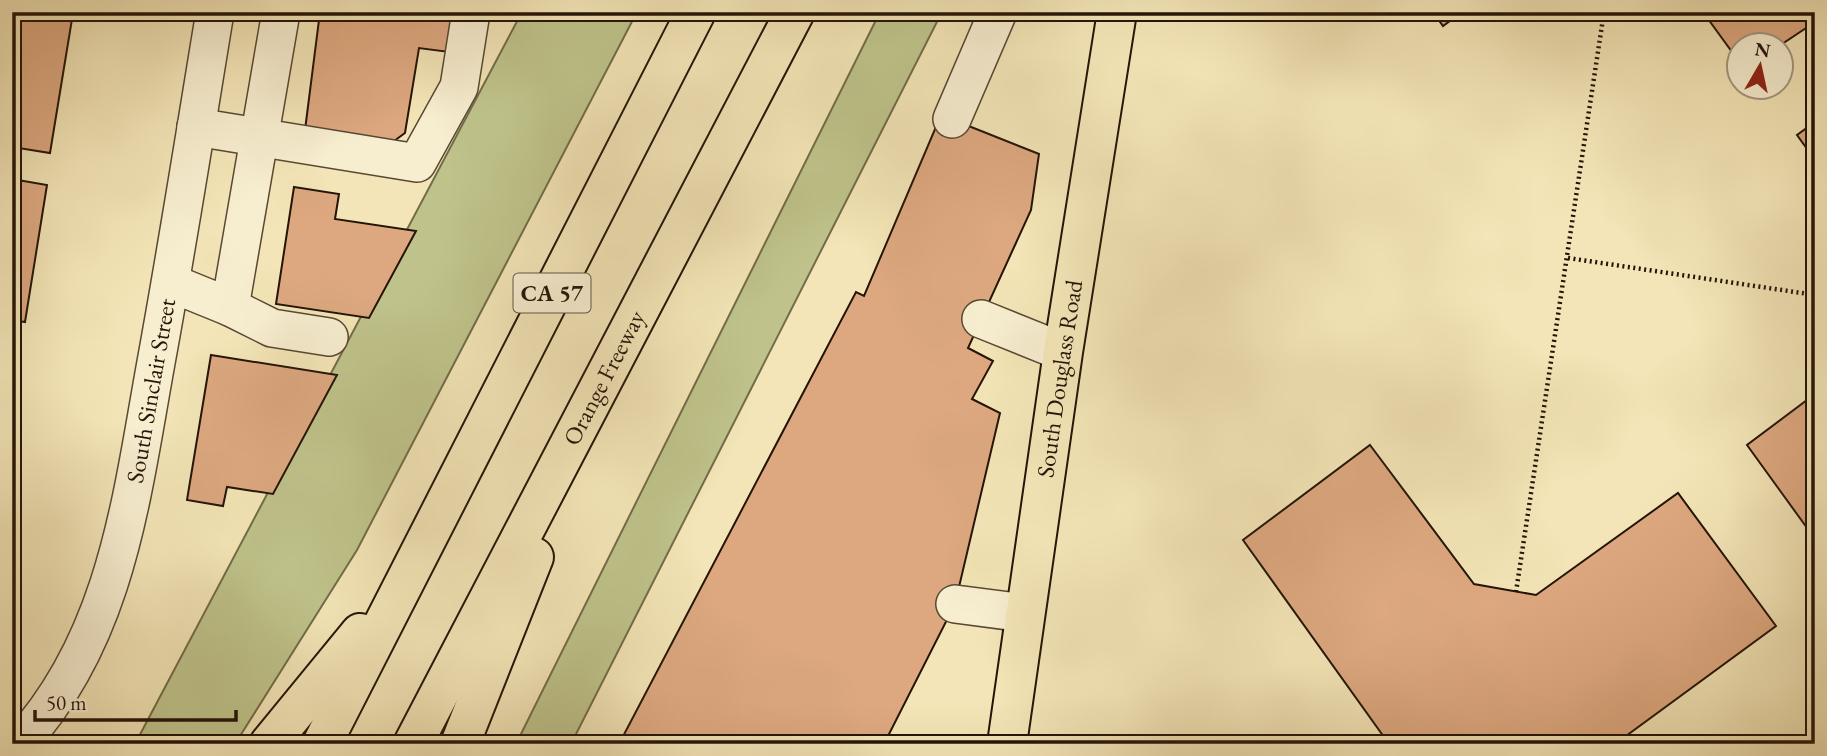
<svg xmlns="http://www.w3.org/2000/svg" width="1827" height="756" font-family="'EB Garamond',serif">
<rect width="100%" height="100%" fill="#f3e5b7"/>
<filter id="stains"><feTurbulence type="fractalNoise" baseFrequency=".00286" numOctaves="4"/><feColorMatrix values="0 0 0 0 .2 0 0 0 0 .09 0 0 0 0 .02 0 0 0 .5 -.17"/></filter>
<radialGradient id="worn" r=".72"><stop offset=".6" stop-color="#630" stop-opacity="0"/><stop offset="1" stop-color="#630" stop-opacity=".3"/></radialGradient>
<!-- green -->
<g fill="#bfc38b" stroke="#726c4a" stroke-width="2">
<polygon points="522,12 637,12 357,550 235,744 135,744"/>
<polygon points="880,12 942,12 571,744 516,744"/>
</g>
<!-- building -->
<g fill="#dda880" stroke="#241408" stroke-width="2">
<polygon points="12,12 73,13 50,153 12,147"/>
<polygon points="320,12 455,12 449,52 419,48 405,133 390,144 305,130"/>
<polygon points="1433,12 1462,12 1443,26"/>
<polygon points="1703,12 1815,12 1815,22 1779,46 1740,46 1740,63"/>
<polygon points="941,115 1039,154 1031,210 968,348 993,361 972,399 1000,413 955,604 884,744 619,744 856,292 864,296"/>
<polygon points="1815,122 1815,160 1797,135"/>
<polygon points="12,179 47,185 25,322 12,320"/>
<polygon points="294,187 339,194 335,219 416,231 369,318 276,304"/>
<polygon points="211,355 337,375 273,494 227,487 223,506 187,500"/>
<polygon points="1815,394 1815,539 1747,445"/>
<polygon points="1370,445 1474,584 1536,595 1678,493 1776,626 1615,744 1389,744 1243,540"/>
</g>
<g fill="none" stroke-linecap="round" stroke-linejoin="round">
<!-- minor casing -->
<g stroke="#584834" stroke-width="40">
<g id="minor">
<polyline points="952,119 998,12"/>
<polyline points="196,127 417,163 459,87 471,12"/>
<polyline points="171,283 230,307 281,12"/>
<polyline points="230,307 272,328 329,337"/>
<polyline points="981,319 1063,352"/>
<polyline points="955,604 1024,613"/>
<path id="s1" d="M 19,744 C 118,637 132,493 157,357 C 178,242 196,127 215,12"/>
</g>
</g>
<!-- major casing -->
<g stroke="#241408" stroke-width="42">
<g id="major">
<path id="s2" d="M 1007,744 L 1063,352 L 1117,12"/>
</g>
</g>
<!-- highway casing -->
<g stroke="#241408" stroke-width="42">
<g id="highway">
<polyline points="269,744 360,633"/>
<polyline points="322,744 696,12"/>
<path id="s3" d="M 413,744 L 795,12"/>
<polyline points="460,744 534,557"/>
</g>
</g>
<!-- path -->
<g stroke="#241408" stroke-width="4.5" stroke-dasharray="2 3.5" stroke-linecap="butt">
<polyline points="1568,258 1815,295"/>
<polyline points="1516,592 1604,12"/>
</g>
<!-- minor -->
<use href="#minor" stroke="#f7eed0" stroke-width="37"/>
<!-- major -->
<use href="#major" stroke="#f3e5b7" stroke-width="38"/>
<!-- highway -->
<use href="#highway" stroke="#f3e5b7" stroke-width="38"/>
</g>
<g text-anchor="middle" stroke-width="7" stroke-linejoin="round" paint-order="stroke">
<!-- shield labels -->
<rect fill="#f7eed0" stroke="#635544" stroke-width="2" x="513.5" y="273.5" width="77" height="39" rx="5"/>
<g font-size="23" font-weight="bold" fill="#241408">
<text x="552" y="301">CA 57</text>
</g>
<!-- street labels -->
<g font-size="24" fill="#241408" stroke="#f7eed0">
<text dy="8" stroke="none"><textPath href="#s3" startOffset="413">Orange Freeway</textPath></text>
<text dy="8" stroke="none"><textPath href="#s2" startOffset="369">South Douglass Road</textPath></text>
<text dy="8" stroke="none"><textPath href="#s1" startOffset="383">South Sinclair Street</textPath></text>
</g>
</g>
<!-- margin -->
<rect width="1827" height="756" fill="none" stroke="#f3e5b7" stroke-width="42"/>
<rect x="14" y="14" width="1799" height="728" fill="none" stroke="#241408" stroke-width="3.5"/>
<rect x="21" y="21" width="1785" height="714" fill="none" stroke="#241408" stroke-width="2"/>
<!-- north arrow -->
<g transform="translate(1760 66) rotate(9)"><circle r="33" fill="#f7eed0" stroke="#a39780" stroke-width="2"/>
<path d="M0-5L12 26L0 18L-12 26Z" fill="#8f2418"/>
<text y="-10" font-size="19" font-weight="bold" text-anchor="middle" fill="#241408">N</text>
</g>
<!-- scale -->
<path d="M35 710v10h201v-10" fill="none" stroke="#241408" stroke-width="3.5"/>
<text x="46" y="710" font-size="21" fill="#241408" stroke="#f7eed0" stroke-width="5" paint-order="stroke">50 m</text>
<rect width="100%" height="100%" filter="url(#stains)"/>
<rect width="100%" height="100%" fill="url(#worn)"/>
</svg>
